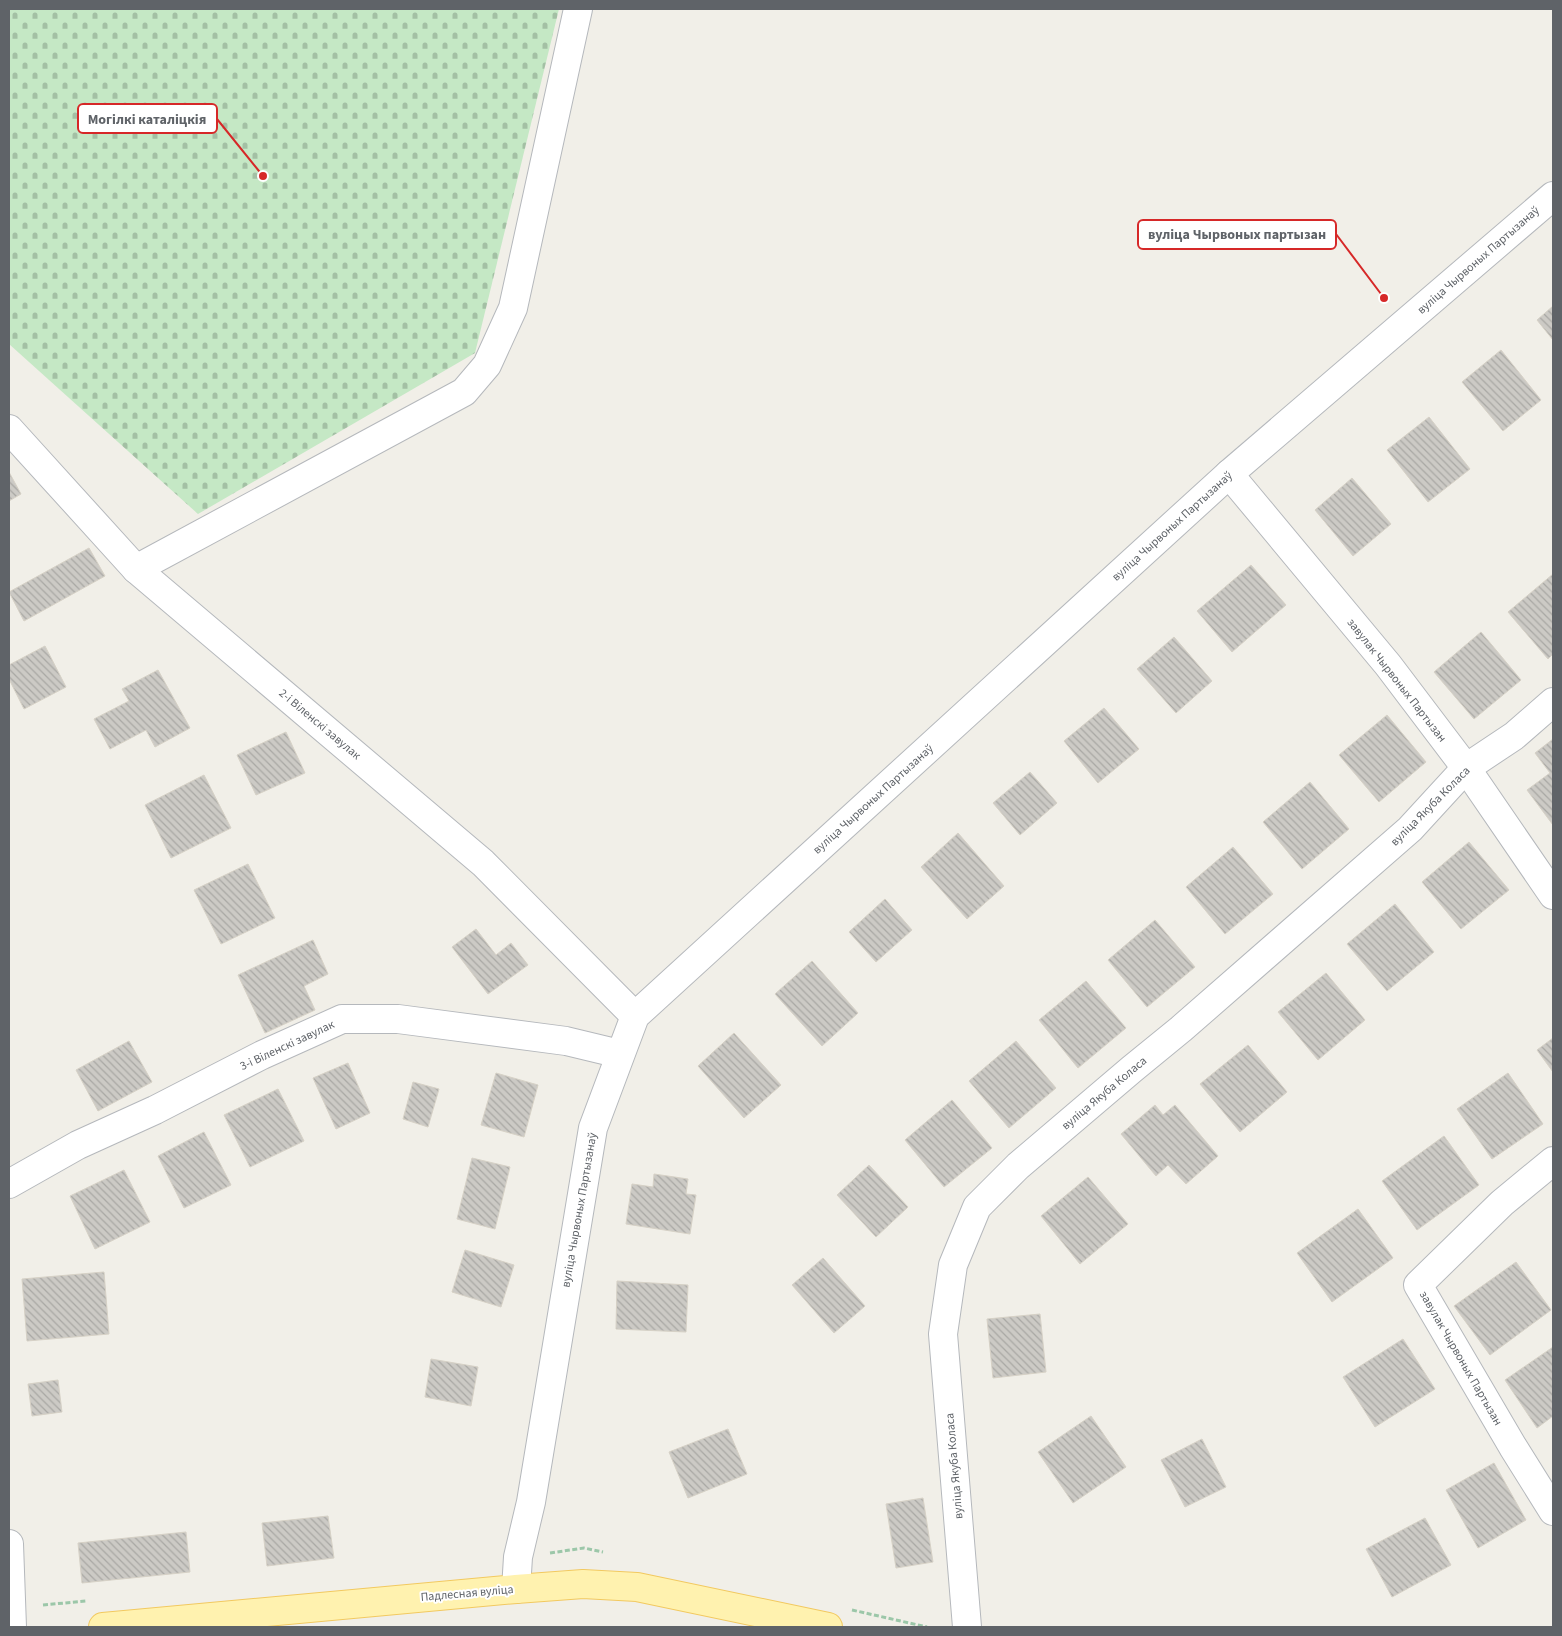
<svg xmlns="http://www.w3.org/2000/svg" width="1562" height="1636" font-family="'Source Sans 3',sans-serif">
<defs>
<pattern id="cemetery-stones" width="16" height="16" patternUnits="userSpaceOnUse" patternTransform="scale(1.25)"><rect width="16" height="16" fill="#c5e8c5"/><path d="M2 7V4a2 2 0 0 1 4 0v3zM10 15v-3a2 2 0 0 1 4 0v3z" fill="#a3c0a4"/></pattern>
<pattern id="building-back-hatch" width="6" height="6" patternUnits="userSpaceOnUse" patternTransform="scale(1.25)"><rect width="6" height="6" fill="#cccac5"/><path d="M-1 5l2 2M0 0l6 6M5-1l2 2" fill="none" stroke="#a9a8a4"/></pattern>
</defs>
<rect width="100%" height="100%" fill="#f1efe8"/>
<!-- cemetery -->
<polygon fill="url(#cemetery-stones)" points="9,9 559,9 475,353 198,514 9,344"/>
<!-- building -->
<g fill="url(#building-back-hatch)" stroke="#d6d1c6">
<polygon points="1553,306 1553,340 1537,320"/>
<polygon points="1501,350 1541,400 1503,431 1462,382"/>
<polygon points="1429,417 1470,469 1428,502 1387,450"/>
<polygon points="9,472 21,494 9,501"/>
<polygon points="1352,478 1391,524 1353,556 1315,510"/>
<polygon points="89,548 105,576 24,621 9,592"/>
<polygon points="1251,565 1286,605 1232,652 1197,611"/>
<polygon points="1553,574 1553,654 1548,659 1508,612"/>
<polygon points="1481,632 1521,680 1474,719 1434,672"/>
<polygon points="1174,637 1212,681 1176,713 1137,669"/>
<polygon points="45,646 66,687 24,709 9,679 9,665"/>
<polygon points="158,670 190,728 155,747 146,730 110,749 94,719 129,701 122,689"/>
<polygon points="1104,708 1139,749 1098,783 1064,741"/>
<polygon points="1387,715 1426,762 1379,802 1339,755"/>
<polygon points="286,732 305,773 256,795 237,755"/>
<polygon points="1553,739 1553,825 1527,790 1550,773 1535,753"/>
<polygon points="1030,772 1057,803 1020,835 993,803"/>
<polygon points="204,775 231,828 171,858 145,805"/>
<polygon points="1310,782 1349,829 1302,869 1263,822"/>
<polygon points="958,833 1004,886 967,919 921,867"/>
<polygon points="1469,842 1509,890 1461,929 1422,882"/>
<polygon points="1233,847 1273,894 1225,934 1186,887"/>
<polygon points="248,864 275,918 221,944 194,890"/>
<polygon points="885,899 912,930 876,962 849,932"/>
<polygon points="1395,904 1434,952 1387,991 1347,944"/>
<polygon points="1155,920 1195,967 1147,1007 1108,960"/>
<polygon points="476,929 496,955 511,943 528,965 488,994 452,947"/>
<polygon points="313,940 328,974 304,986 315,1010 265,1033 238,975"/>
<polygon points="812,961 858,1013 822,1046 775,994"/>
<polygon points="1326,973 1365,1020 1318,1060 1278,1012"/>
<polygon points="1086,981 1126,1028 1078,1068 1039,1020"/>
<polygon points="734,1033 781,1085 744,1118 698,1066"/>
<polygon points="1553,1038 1553,1072 1537,1050"/>
<polygon points="129,1041 152,1082 98,1111 76,1070"/>
<polygon points="1016,1041 1056,1088 1009,1128 969,1081"/>
<polygon points="1248,1045 1287,1092 1240,1132 1200,1084"/>
<polygon points="348,1063 370,1113 336,1129 313,1078"/>
<polygon points="496,1073 538,1085 524,1137 481,1125"/>
<polygon points="1508,1073 1543,1124 1492,1159 1457,1109"/>
<polygon points="413,1082 439,1089 428,1127 403,1119"/>
<polygon points="278,1089 304,1141 250,1167 224,1115"/>
<polygon points="952,1100 992,1148 944,1187 905,1140"/>
<polygon points="1155,1105 1163,1115 1175,1105 1218,1156 1186,1184 1168,1165 1156,1176 1121,1134"/>
<polygon points="204,1132 231,1185 184,1208 158,1156"/>
<polygon points="1444,1136 1479,1185 1417,1230 1382,1181"/>
<polygon points="472,1158 510,1167 495,1229 457,1219"/>
<polygon points="869,1165 908,1207 876,1237 837,1195"/>
<polygon points="124,1170 150,1222 95,1249 70,1196"/>
<polygon points="654,1174 688,1179 686,1194 696,1195 690,1234 626,1224 632,1184 653,1187"/>
<polygon points="1088,1177 1128,1224 1080,1264 1041,1216"/>
<polygon points="1358,1209 1393,1258 1332,1302 1297,1253"/>
<polygon points="465,1250 514,1265 501,1307 452,1292"/>
<polygon points="823,1258 865,1306 834,1333 792,1285"/>
<polygon points="1516,1262 1551,1310 1490,1355 1454,1306"/>
<polygon points="104,1272 109,1334 27,1341 22,1279"/>
<polygon points="617,1281 688,1285 686,1332 616,1329"/>
<polygon points="1040,1314 1046,1372 993,1378 987,1319"/>
<polygon points="1403,1339 1435,1389 1375,1427 1343,1377"/>
<polygon points="1553,1347 1553,1416 1537,1428 1505,1380"/>
<polygon points="431,1359 478,1367 471,1406 425,1397"/>
<polygon points="58,1380 62,1412 32,1416 28,1384"/>
<polygon points="1091,1416 1126,1467 1073,1503 1038,1452"/>
<polygon points="728,1429 747,1474 688,1498 669,1452"/>
<polygon points="1202,1439 1226,1487 1185,1507 1161,1460"/>
<polygon points="1494,1463 1526,1520 1478,1548 1446,1490"/>
<polygon points="923,1498 933,1562 896,1568 886,1504"/>
<polygon points="328,1516 334,1558 267,1566 262,1523"/>
<polygon points="1425,1518 1451,1565 1392,1597 1366,1549"/>
<polygon points="186,1532 190,1572 82,1583 78,1543"/>
</g>
<g fill="none" stroke-linecap="round" stroke-linejoin="round">
<!-- minor casing -->
<g stroke="#b5b8bc" stroke-width="30">
<g id="minor">
<polyline points="9,429 136,569 483,863 635,1016"/>
<polyline points="1229,474 1388,665 1466,768 1553,895"/>
<polyline points="136,569 464,392 487,365 513,308 578,9"/>
<polyline points="1553,1161 1502,1203 1418,1285 1513,1447 1553,1511"/>
<polyline points="9,1184 78,1145 155,1110 262,1055 342,1019 398,1019 566,1041 620,1054"/>
<polyline points="9,1544 12,1627"/>
<polyline points="516,1589 518,1557 531,1502 593,1128 635,1016 1229,474 1553,196"/>
<polyline points="967,1627 943,1334 953,1265 977,1207 1018,1166 1132,1069 1181,1029 1410,829 1466,768 1514,736 1553,702"/>
</g>
</g>
<!-- major casing -->
<g stroke="#f2c960" stroke-width="30">
<polyline id="major" points="103,1627 516,1589 583,1584 637,1587 828,1627"/>
</g>
<!-- path -->
<g stroke="#9cc7a9" stroke-width="3" stroke-dasharray="5 2.5" stroke-linecap="butt">
<polyline points="550,1553 584,1548 603,1552"/>
<polyline points="43,1605 86,1601"/>
<polyline points="852,1610 927,1627"/>
</g>
<!-- minor -->
<use href="#minor" stroke="#fff" stroke-width="28"/>
<!-- major -->
<use href="#major" stroke="#fff2af" stroke-width="28"/>
</g>
<g text-anchor="middle" stroke-width="4" stroke-linejoin="round" paint-order="stroke">
<!-- street labels -->
<g font-size="12" fill="#5f6368" stroke="#fff">
<text transform="translate(1478 260) rotate(-41)" y="4">вуліца Чырвоных Партызанаў</text>
<text transform="translate(1172 526) rotate(-42)" y="4">вуліца Чырвоных Партызанаў</text>
<text transform="translate(1397 680) rotate(52)" y="4">завулак Чырвоных Партызан</text>
<text transform="translate(320 724) rotate(40)" y="4">2-і Віленскі завулак</text>
<text transform="translate(873 799) rotate(-42)" y="4">вуліца Чырвоных Партызанаў</text>
<text transform="translate(1430 806) rotate(-45)" y="4">вуліца Якуба Коласа</text>
<text transform="translate(287 1045) rotate(-25)" y="4">3-і Віленскі завулак</text>
<text transform="translate(1104 1093) rotate(-40)" y="4">вуліца Якуба Коласа</text>
<text transform="translate(579 1210) rotate(-80)" y="4">вуліца Чырвоных Партызанаў</text>
<text transform="translate(1461 1358) rotate(60)" y="4">завулак Чырвоных Партызан</text>
<text transform="translate(954 1466) rotate(-95)" y="4">вуліца Якуба Коласа</text>
<text transform="translate(467 1593) rotate(-5)" y="4">Падлесная вуліца</text>
</g>
</g>
<!-- callouts -->
<path fill="none" stroke="#d62828" stroke-width="2" d="M263 176L217 119M1384 298L1336 234"/>
<g fill="#d62828" stroke="#fff" stroke-width="2">
<circle cx="263" cy="176" r="5"/>
<circle cx="1384" cy="298" r="5"/>
</g>
<g fill="#fff" stroke="#d62828" stroke-width="2">
<rect x="78" y="104" width="139" height="29" rx="5"/>
<rect x="1138" y="220" width="198" height="29" rx="5"/>
</g>
<g font-size="14" text-anchor="middle" font-weight="bold" fill="#5f6368">
<text x="147" y="124">Могілкі каталіцкія</text>
<text x="1237" y="239">вуліца Чырвоных партызан</text>
</g>
<!-- border -->
<rect width="1562" height="1636" fill="none" stroke="#5f6368" stroke-width="20"/>
</svg>
